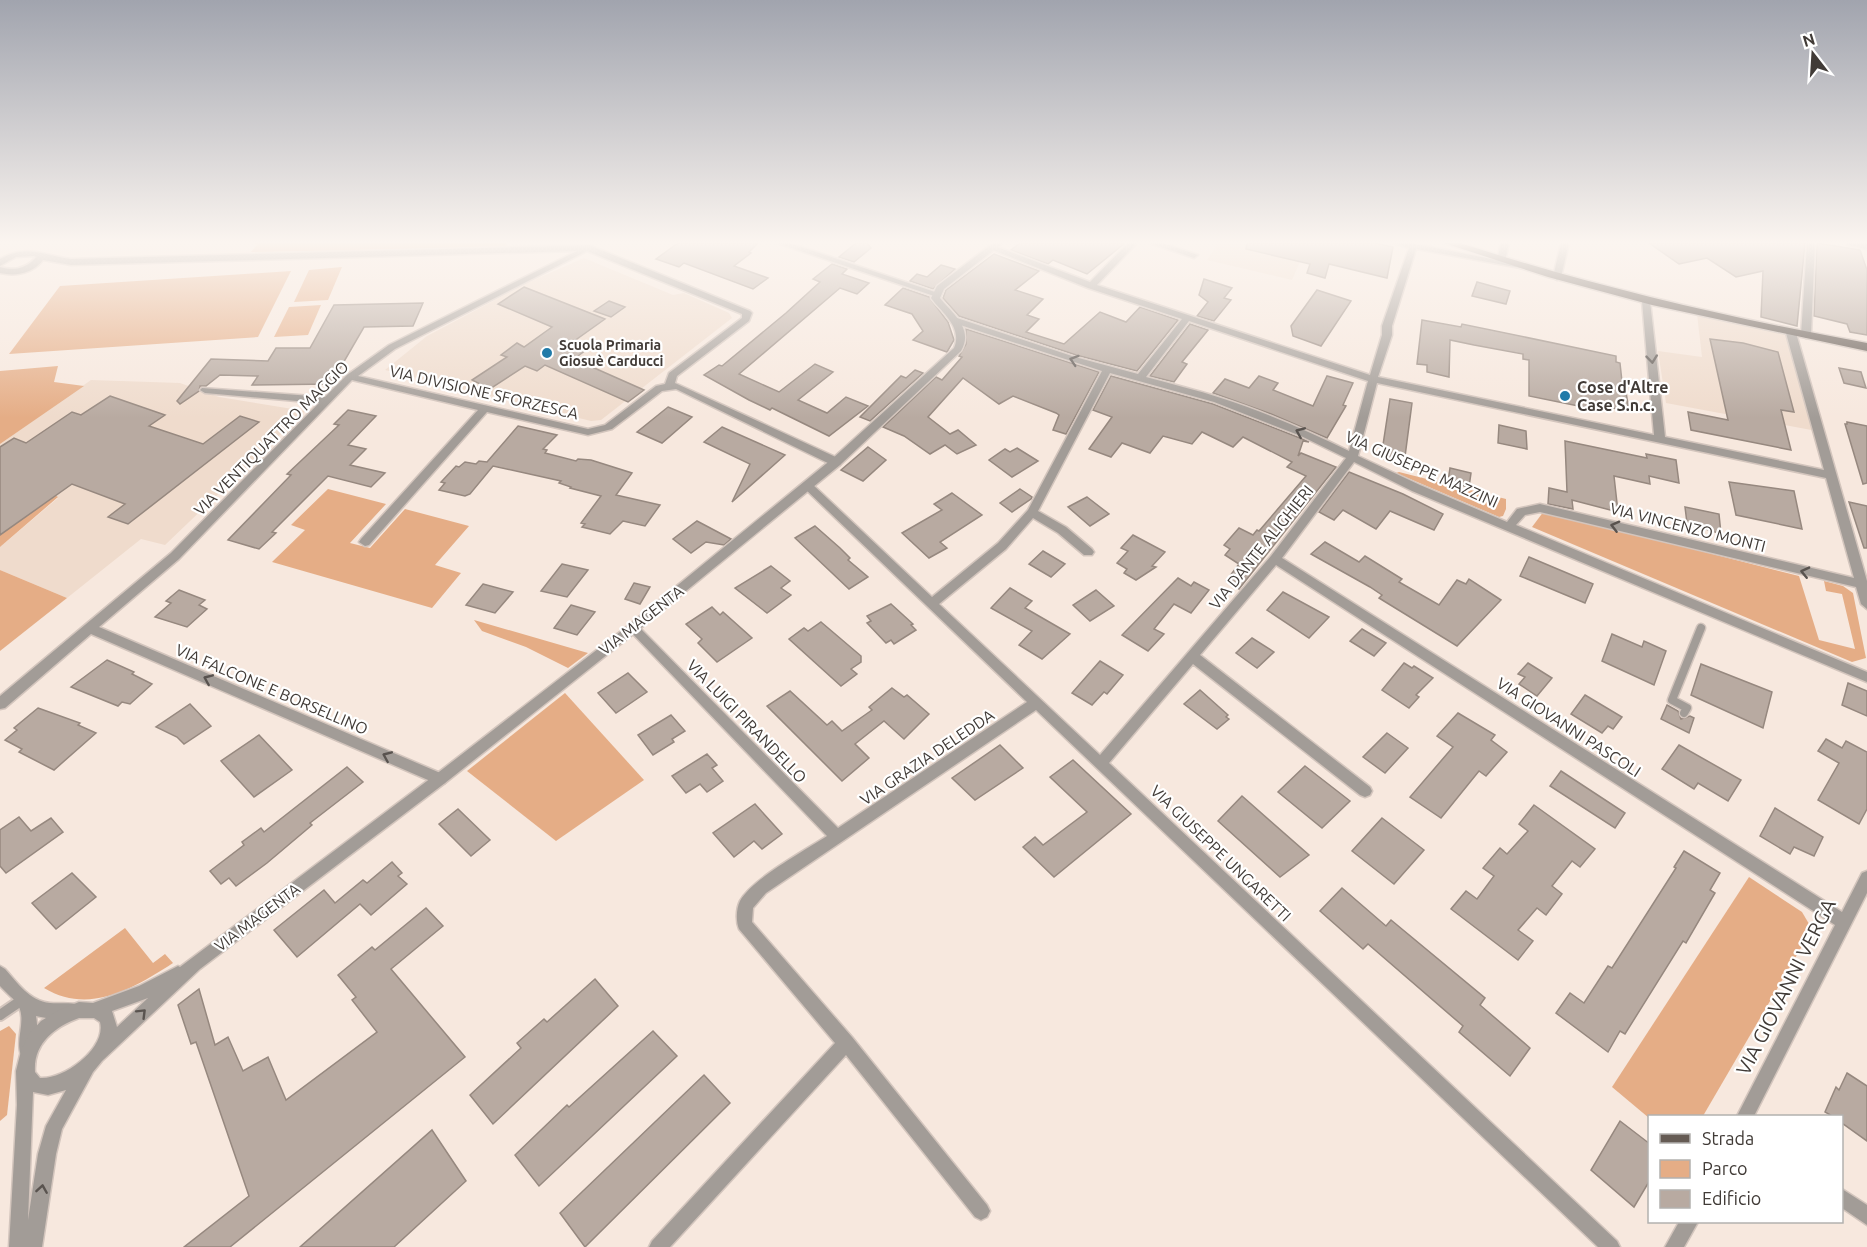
<svg xmlns="http://www.w3.org/2000/svg" width="1867" height="1247" font-family="Ubuntu,sans-serif">
<rect width="100%" height="100%" fill="#f7e8de"/>
<!-- built -->
<g fill="#efdbcc">
<polygon points="1218,243 1308,243 1292,280 1207,260"/>
<polygon points="584,258 673,295 684,293 729,313 732,318 601,420 591,421 385,370 427,336 527,283"/>
<polygon points="1697,314 1796,333 1822,432 1666,403 1658,351 1702,357"/>
<polygon points="91,380 180,383 219,397 305,411 165,545 141,539 67,598 0,570 0,547 58,498 0,463 0,444"/>
</g>
<!-- green -->
<g fill="#e5ad86">
<polygon points="253,243 507,243 506,247 251,252 257,245"/>
<polygon points="342,267 328,300 294,302 309,270"/>
<polygon points="291,271 258,337 9,354 60,286"/>
<polygon points="321,305 308,335 274,337 289,307"/>
<polygon points="58,366 54,382 84,386 0,444 0,371"/>
<polygon points="0,463 58,497 0,547"/>
<polygon points="1399,472 1506,499 1506,509 1503,516 1499,517 1396,473"/>
<polygon points="328,489 386,504 350,543 370,548 405,509 469,526 435,565 461,573 432,608 272,562 305,530 291,525"/>
<polygon points="1544,511 1799,576 1819,640 1855,649 1842,594 1826,591 1824,581 1843,586 1853,593 1866,658 1852,662 1532,527"/>
<polygon points="0,570 67,598 0,651"/>
<polygon points="474,620 588,653 568,668 526,647 482,631"/>
<polygon points="565,693 644,780 556,841 467,771"/>
<polygon points="1749,877 1802,912 1812,929 1703,1116 1649,1118 1612,1087"/>
<path d="M 125,928 L 153,963 L 165,954 L 173,963 C 133,989 89,1015 44,988 Z"/>
<polygon points="9,1026 16,1034 7,1115 0,1121 0,1031"/>
</g>
<!-- building -->
<g fill="#b8aaa1" stroke="#96887f" stroke-width="1.5">
<polygon points="678,243 758,243 749,252 751,253 734,266 768,278 753,289 684,263 679,267 656,259"/>
<polygon points="856,243 867,243 871,248 854,262 839,257"/>
<polygon points="1020,243 1125,243 1087,274 1053,260 1048,264 1011,250"/>
<polygon points="1247,243 1376,243 1393,247 1387,278 1329,264 1325,278 1307,273 1310,264 1246,249"/>
<polygon points="1649,243 1805,243 1797,326 1761,317 1763,271 1736,277 1707,258 1679,264"/>
<polygon points="1817,243 1860,250 1867,270 1867,335 1850,332 1847,324 1814,316"/>
<polygon points="994,254 1039,271 1015,290 1043,299 1027,315 1039,319 1026,332 1064,344 1100,312 1126,322 1140,307 1178,320 1137,371 1076,355 959,316 943,298 946,290"/>
<polygon points="832,264 847,269 842,274 869,283 857,294 840,288 739,374 779,392 815,364 833,372 798,400 827,413 846,397 868,406 829,436 772,408 770,410 749,400 704,375 719,365 722,366 786,313 820,282 813,279"/>
<polygon points="941,265 955,269 933,289 910,281 917,274 927,277"/>
<polygon points="1204,279 1232,288 1224,298 1231,300 1214,321 1197,316 1208,302 1199,295"/>
<polygon points="1477,282 1510,291 1506,304 1472,296"/>
<polygon points="524,287 605,319 570,344 586,350 574,359 644,390 628,402 545,365 537,371 525,366 490,389 472,380 507,357 501,355 517,343 524,347 552,327 498,304"/>
<polygon points="903,288 929,297 948,322 954,340 947,352 913,340 923,331 912,314 885,305"/>
<polygon points="1317,290 1351,301 1321,346 1293,336 1291,326"/>
<polygon points="609,301 625,307 611,317 594,311"/>
<polygon points="423,303 413,326 364,327 331,384 252,385 258,376 220,375 206,386 200,386 199,391 180,404 177,401 211,359 268,361 276,348 310,348 334,305"/>
<polygon points="1422,320 1461,327 1462,324 1616,356 1616,362 1620,363 1623,391 1626,392 1629,411 1602,406 1603,411 1529,396 1529,360 1523,359 1523,354 1474,345 1450,340 1449,377 1427,372 1427,365 1417,364"/>
<polygon points="1190,324 1208,330 1182,362 1187,364 1174,382 1150,376"/>
<polygon points="966,329 1099,372 1066,434 1053,430 1059,415 1056,413 1013,396 999,404 963,378 928,417 950,434 958,430 976,445 957,454 945,445 930,454 904,436 883,427 936,377 942,380 962,357 959,356 966,344"/>
<polygon points="1710,339 1743,343 1778,352 1794,412 1781,410 1791,450 1691,430 1688,412 1728,420"/>
<polygon points="1839,368 1861,372 1866,388 1844,383"/>
<polygon points="915,370 923,373 870,421 860,417 901,376 906,378"/>
<polygon points="1111,376 1213,404 1300,438 1309,442 1303,441 1298,456 1301,453 1336,467 1239,589 1226,581 1239,564 1225,555 1230,549 1224,545 1239,528 1253,535 1257,530 1259,531 1306,476 1287,467 1292,462 1243,437 1233,447 1202,432 1192,444 1163,436 1150,453 1122,443 1111,457 1089,449 1112,417 1093,410"/>
<polygon points="1259,376 1278,383 1273,390 1313,406 1327,376 1353,383 1343,405 1346,406 1327,438 1271,414 1213,393 1225,379 1249,388"/>
<polygon points="110,396 165,415 149,426 203,444 240,416 259,422 128,524 108,517 125,504 72,484 0,535 0,447 14,438 26,443 72,412 81,415"/>
<polygon points="1390,399 1412,403 1404,464 1381,458"/>
<polygon points="668,407 692,417 662,443 637,432"/>
<polygon points="348,410 376,416 348,445 366,449 350,465 385,473 371,487 328,476 272,532 276,533 259,549 228,540 291,475 287,474 339,425 334,424"/>
<polygon points="1847,422 1867,426 1867,483 1863,484 1845,424 1847,424"/>
<polygon points="1499,425 1526,431 1527,449 1498,443"/>
<polygon points="518,426 557,435 543,449 547,450 545,453 576,461 578,459 591,460 632,473 616,495 660,505 645,526 623,521 610,534 582,527 585,524 581,523 601,496 570,488 571,487 559,483 561,481 493,466 470,494 465,496 439,490 445,483 441,482 456,466 459,467 465,462 476,464 479,461 487,462"/>
<polygon points="722,427 785,455 732,502 750,464 704,442"/>
<polygon points="1565,441 1647,458 1646,454 1676,460 1679,483 1649,476 1650,484 1614,476 1618,512 1572,500 1573,509 1548,504 1549,488 1567,492"/>
<polygon points="868,447 886,460 863,481 841,470"/>
<polygon points="1017,448 1038,461 1012,477 989,460 1005,449 1010,452"/>
<polygon points="1450,468 1471,473 1469,487 1448,482"/>
<polygon points="1349,472 1403,494 1443,514 1434,530 1390,511 1376,529 1343,510 1334,520 1319,512"/>
<polygon points="1729,482 1794,491 1802,529 1736,515"/>
<polygon points="1020,489 1032,497 1031,499 1012,512 1000,503"/>
<polygon points="952,493 982,515 940,542 947,548 929,558 902,533 942,510 934,504"/>
<polygon points="1087,497 1109,514 1090,526 1068,507"/>
<polygon points="1849,502 1867,506 1867,548 1864,548"/>
<polygon points="1685,507 1719,514 1721,534 1687,523"/>
<polygon points="697,521 731,539 724,545 706,542 691,553 673,539"/>
<polygon points="815,526 840,548 850,558 848,560 868,577 849,589 795,538"/>
<polygon points="1133,535 1165,552 1152,566 1156,567 1136,580 1124,573 1127,569 1117,563 1128,551 1121,548"/>
<polygon points="1325,542 1359,562 1365,556 1402,579 1399,582 1439,605 1457,580 1466,584 1469,579 1501,600 1457,646 1379,598 1382,595 1370,587 1311,554"/>
<polygon points="1043,551 1065,564 1051,577 1029,564"/>
<polygon points="1529,557 1593,584 1585,603 1520,576"/>
<polygon points="562,564 588,570 567,597 541,591"/>
<polygon points="771,566 790,581 781,588 791,595 767,613 735,588"/>
<polygon points="1178,578 1191,586 1194,582 1209,590 1191,613 1174,604 1154,629 1164,634 1148,651 1122,635"/>
<polygon points="634,583 650,587 640,604 625,599"/>
<polygon points="483,584 513,592 495,613 466,605"/>
<polygon points="1010,588 1032,601 1025,608 1070,634 1042,659 1019,645 1032,631 991,608"/>
<polygon points="179,590 205,600 199,605 207,609 187,627 155,617 171,603 166,601"/>
<polygon points="1096,590 1114,606 1090,621 1073,605"/>
<polygon points="1283,592 1329,617 1309,638 1267,610"/>
<polygon points="891,604 913,624 911,625 916,630 894,644 891,640 886,643 867,623 871,621 867,616"/>
<polygon points="571,605 595,612 577,635 554,628"/>
<polygon points="712,607 720,615 723,612 752,638 717,662 698,643 702,639 686,624"/>
<polygon points="821,622 861,656 861,662 851,669 857,674 841,686 789,639 804,628 808,631"/>
<polygon points="1362,629 1386,643 1374,656 1350,641"/>
<polygon points="1612,634 1642,647 1644,641 1666,651 1654,685 1602,661"/>
<polygon points="1252,638 1274,652 1257,668 1236,653"/>
<polygon points="107,660 134,672 132,674 152,684 130,704 122,702 118,706 71,687"/>
<polygon points="1100,661 1123,675 1107,694 1104,692 1092,705 1072,693"/>
<polygon points="1404,663 1412,668 1414,666 1433,678 1416,695 1419,697 1409,708 1382,690"/>
<polygon points="1528,663 1552,678 1537,696 1519,684 1525,677 1518,674"/>
<polygon points="1701,664 1772,692 1763,728 1691,695"/>
<polygon points="628,673 647,692 616,713 598,693"/>
<polygon points="1848,683 1867,691 1867,716 1842,705"/>
<polygon points="892,688 904,697 907,695 929,714 904,739 884,721 855,744 869,758 842,781 767,706 790,691 827,725 832,721 842,731 872,710 869,707"/>
<polygon points="1200,690 1228,715 1226,717 1229,719 1217,729 1184,704"/>
<polygon points="1585,695 1622,717 1613,729 1608,726 1602,733 1571,714"/>
<polygon points="190,704 211,726 184,744 177,737 156,727"/>
<polygon points="1667,705 1678,711 1681,719 1690,716 1694,718 1689,733 1661,719"/>
<polygon points="38,708 80,723 78,725 96,733 54,770 19,752 22,749 5,740 17,730 14,728"/>
<polygon points="1458,713 1495,735 1491,740 1507,752 1486,776 1479,771 1441,818 1410,797 1453,747 1437,736"/>
<polygon points="671,715 685,731 672,739 674,742 653,755 638,735"/>
<polygon points="1387,733 1408,748 1385,773 1363,757"/>
<polygon points="259,735 292,770 254,797 221,761"/>
<polygon points="1826,739 1842,748 1846,741 1867,752 1867,809 1859,824 1818,800 1839,763 1818,751"/>
<polygon points="1000,745 1023,768 975,800 952,778"/>
<polygon points="1679,745 1741,780 1728,801 1698,783 1694,789 1662,769"/>
<polygon points="707,754 717,765 712,768 723,781 707,792 700,784 686,793 672,776"/>
<polygon points="1073,760 1131,814 1054,877 1023,847 1035,837 1043,845 1087,812 1050,777"/>
<polygon points="1305,766 1350,801 1322,828 1278,792"/>
<polygon points="347,767 363,782 310,823 312,825 267,863 236,886 229,878 221,884 210,871 244,845 242,842 261,828 264,832"/>
<polygon points="1561,771 1625,813 1615,828 1550,786"/>
<polygon points="1242,796 1309,855 1280,877 1218,821"/>
<polygon points="755,804 782,834 762,849 754,841 734,857 713,833"/>
<polygon points="1534,805 1595,849 1580,867 1572,861 1552,886 1562,894 1546,915 1537,908 1518,930 1533,941 1518,960 1451,909 1466,891 1477,899 1494,876 1483,868 1500,848 1507,854 1528,831 1519,824"/>
<polygon points="1775,808 1823,837 1814,856 1794,847 1790,854 1760,836"/>
<polygon points="458,809 490,840 471,856 439,824"/>
<polygon points="19,817 31,831 51,818 63,832 6,873 0,866 0,830"/>
<polygon points="1382,818 1424,850 1394,884 1352,851"/>
<polygon points="1684,851 1720,873 1710,890 1715,893 1686,943 1683,941 1625,1034 1620,1031 1608,1052 1556,1013 1570,993 1584,1003 1608,966 1612,968 1676,868 1674,867"/>
<polygon points="392,862 402,873 398,876 407,884 371,915 360,904 297,957 274,930 324,890 335,903 363,880 367,883"/>
<polygon points="72,873 96,897 56,929 32,903"/>
<polygon points="1342,888 1386,926 1391,920 1485,998 1480,1005 1530,1048 1510,1076 1459,1032 1463,1026 1368,944 1363,949 1320,911"/>
<polygon points="426,908 443,926 391,969 465,1057 230,1247 184,1247 249,1196 196,1042 191,1044 178,1005 199,989 215,1045 228,1037 243,1071 268,1057 286,1100 377,1032 352,1000 356,997 338,975 372,947 375,950"/>
<polygon points="595,979 618,1006 493,1124 470,1095 521,1048 517,1043 544,1019 547,1022"/>
<polygon points="653,1031 677,1056 539,1186 515,1155 567,1105 569,1107"/>
<polygon points="1847,1073 1867,1086 1867,1141 1842,1123 1842,1116 1832,1116 1825,1112 1836,1087 1839,1090"/>
<polygon points="704,1075 730,1103 585,1247 560,1213"/>
<polygon points="1620,1121 1650,1144 1650,1180 1634,1207 1591,1170"/>
<polygon points="432,1130 466,1181 394,1247 300,1247"/>
</g>
<g fill="none" stroke-linecap="round" stroke-linejoin="round">
<!-- service-far1 casing -->
<g stroke="#d3c5bd" stroke-width="11">
<polyline id="service-far1" points="1684,713 1687,708 1672,700 1701,628"/>
</g>
<!-- service casing -->
<g stroke="#d3c5bd" stroke-width="14">
<polyline id="service" points="0,1015 22,1000"/>
</g>
<!-- minor casing -->
<g stroke="#d3c5bd" stroke-width="3">
<g id="minor">
<polygon points="777,243 790,243 941,294 940,296 934,296"/>
<path d="M 1128,243 L 1137,243 L 1097,285 L 1370,375 L 1382,335 L 1382,326 L 1409,248 L 1393,243 L 1411,243 L 1497,260 L 1501,243 L 1509,243 L 1505,261 L 1526,265 L 1526,269 L 1416,249 L 1392,326 L 1392,335 L 1378,377 L 1654,435 L 1642,301 L 1646,298 L 1650,301 L 1665,437 L 1824,470 L 1786,333 L 1791,330 L 1796,333 L 1867,581 L 1867,609 L 1861,604 L 1856,587 L 1540,512 L 1525,515 L 1516,525 L 1867,672 L 1867,682 L 1412,491 L 1354,462 L 1282,558 L 1842,912 L 1862,873 L 1867,871 L 1867,893 L 1754,1116 L 1737,1116 L 1835,925 L 1276,565 L 1200,655 L 1370,787 L 1372,791 L 1370,795 L 1365,797 L 1360,795 L 1193,664 L 1109,763 L 1617,1241 L 1620,1247 L 1598,1247 L 1036,710 L 766,893 L 753,908 L 752,922 L 852,1037 L 987,1205 L 990,1211 L 987,1217 L 981,1220 L 975,1217 L 846,1055 L 670,1247 L 649,1247 L 652,1241 L 835,1043 L 739,929 C 736,922 736,909 740,901 C 752,879 804,851 827,836 L 627,628 L 629,625 L 637,625 L 838,828 L 1027,702 L 802,486 L 807,482 L 811,483 L 932,597 L 998,543 L 1028,510 L 1102,371 L 951,322 L 951,318 L 957,318 L 1075,357 L 1138,374 L 1182,319 L 1088,288 L 988,248 L 995,246 L 1090,282 ZM 1189,321 L 1368,381 L 1349,451 C 1308,431 1265,412 1221,398 C 1197,390 1171,384 1146,377 ZM 1110,373 L 1214,402 L 1301,436 L 1346,458 L 1271,556 L 1100,755 L 939,604 L 1006,549 L 1033,518 L 1058,533 L 1084,555 L 1092,555 L 1094,552 L 1092,549 L 1066,527 L 1038,511 ZM 1377,383 L 1826,478 L 1854,578 L 1540,504 L 1517,509 L 1507,522 L 1420,485 L 1358,456 Z"/>
<polygon points="1149,243 1163,243 1198,255 1194,258"/>
<polygon points="1561,243 1569,243 1561,277 1557,280 1553,277"/>
<polygon points="1807,243 1815,243 1811,335 1806,338 1801,335"/>
<polygon points="1846,243 1867,243 1867,249 1847,245"/>
<path d="M 589,245 L 750,311 L 752,313 L 749,321 L 677,376 L 675,383 L 840,459 L 841,462 L 840,465 L 832,465 L 676,389 L 662,391 L 612,429 L 588,435 L 487,412 L 369,545 L 365,546 L 359,542 L 361,539 L 478,410 L 352,380 L 179,559 L 99,627 L 445,775 L 447,779 L 445,783 L 440,785 L 435,783 L 91,634 L 5,708 L 0,709 L 0,696 L 171,553 L 319,403 L 205,393 L 200,390 L 202,388 L 325,397 L 347,375 L 389,345 L 577,251 L 71,265 L 43,260 C 33,273 16,277 0,273 L 0,267 C 14,271 26,269 36,257 L 34,256 L 16,257 L 0,266 L 0,259 C 27,244 43,255 71,259 ZM 587,251 L 742,314 L 742,318 L 669,373 L 665,384 L 656,386 L 605,425 L 588,429 L 358,376 L 395,349 Z"/>
<path d="M 0,966 L 5,969 C 18,983 29,1001 50,1003 C 60,1004 70,1002 79,1005 L 81,1011 L 79,1017 C 66,1022 49,1019 36,1016 C 38,1028 38,1043 33,1055 L 27,1057 L 21,1055 C 15,1040 26,1022 19,1007 C 16,1000 5,992 0,986 Z"/>
<polygon points="1842,1189 1867,1205 1867,1225 1842,1208"/>
<polygon points="1679,1222 1698,1222 1684,1247 1665,1247"/>
</g>
</g>
<!-- tertiary casing -->
<g stroke="#d3c5bd" stroke-width="3">
<path id="tertiary" d="M 993,243 L 1003,243 L 944,289 L 940,298 C 953,314 974,329 961,351 L 840,465 L 637,631 L 445,783 L 200,969 L 102,1061 L 93,1072 L 62,1129 L 56,1154 L 42,1247 L 9,1247 L 17,1105 L 16,1071 L 21,1051 L 29,1034 L 41,1021 L 59,1010 L 79,1002 L 93,1003 L 139,986 L 178,966 L 180,967 L 435,775 L 629,625 L 832,459 L 954,348 C 963,327 942,313 931,298 L 937,286 ZM 148,998 L 117,1027 L 112,1011 ZM 79,1018 L 94,1018 L 100,1022 C 107,1048 64,1080 40,1078 L 35,1072 C 33,1044 54,1027 79,1018 ZM 66,1090 L 46,1126 L 38,1154 L 28,1220 L 33,1092 L 48,1095 Z"/>
</g>
<!-- primary casing -->
<g stroke="#d3c5bd" stroke-width="3">
<path id="primary" d="M 1444,243 L 1460,243 C 1593,286 1729,318 1867,343 L 1867,351 L 1652,305 L 1548,277 Z"/>
</g>
<!-- service-far1 -->
<use href="#service-far1" stroke="#a29c97" stroke-width="8"/>
<!-- service -->
<use href="#service" stroke="#a29c97" stroke-width="10"/>
<!-- minor -->
<use href="#minor" fill="#a29c97" fill-rule="evenodd"/>
<!-- tertiary -->
<use href="#tertiary" fill="#a29c97" fill-rule="evenodd"/>
<!-- primary -->
<use href="#primary" fill="#655b54" fill-rule="evenodd"/>
</g>
<!-- one-way arrows -->
<defs><path id="oneway-chevron" d="M-2-3.5L2.5 0L-2 3.5" fill="none" stroke-width="1.6" stroke-linecap="round" stroke-linejoin="round" transform="scale(1.5)"/></defs>
<g stroke="#59534f">
<use href="#oneway-chevron" transform="translate(1652 359) rotate(84)"/>
<use href="#oneway-chevron" transform="translate(1074 360) rotate(-162)"/>
<use href="#oneway-chevron" transform="translate(1300 432) rotate(-157)"/>
<use href="#oneway-chevron" transform="translate(1615 526) rotate(-166)"/>
<use href="#oneway-chevron" transform="translate(1805 572) rotate(-167)"/>
<use href="#oneway-chevron" transform="translate(208 679) rotate(-157)"/>
<use href="#oneway-chevron" transform="translate(387 756) rotate(-157)"/>
<use href="#oneway-chevron" transform="translate(142 1013) rotate(-45)"/>
<use href="#oneway-chevron" transform="translate(42 1189) rotate(-81)"/>
</g>
<!-- sky -->
<linearGradient id="sky" x2="0" y2="1"><stop stop-color="#a1a4ae"/><stop offset="0.58" stop-color="#fbf5f0"/><stop offset="1" stop-color="#fbf5f0" stop-opacity="0"/></linearGradient>
<rect width="1867" height="418" fill="url(#sky)"/>
<!-- markers -->
<g fill="#217ba9" stroke="#fff" stroke-width="2">
<circle cx="547" cy="353" r="6"/>
<circle cx="1565" cy="396" r="6"/>
</g>
<g text-anchor="middle" stroke-width="4.5" stroke-linejoin="round" paint-order="stroke">
<!-- far-poi labels -->
<g font-size="14" font-weight="bold" fill="#413b37" stroke="#fff" text-anchor="start">
<text x="559" y="350">Scuola Primaria<tspan x="559" dy="16">Giosuè Carducci</tspan></text>
</g>
<!-- poi labels -->
<g font-size="16" font-weight="bold" fill="#413b37" stroke="#fff" text-anchor="start">
<text x="1577" y="393">Cose d'Altre<tspan x="1577" dy="18">Case S.n.c.</tspan></text>
</g>
<!-- street labels -->
<g font-size="16" fill="#413b37" stroke="#fff">
<text transform="translate(484 392) rotate(13)" y="6">VIA DIVISIONE SFORZESCA</text>
<text transform="translate(271 438) rotate(-45)" y="6">VIA VENTIQUATTRO MAGGIO</text>
<text transform="translate(1422 469) rotate(24)" y="6">VIA GIUSEPPE MAZZINI</text>
<text transform="translate(1688 527) rotate(14)" y="6">VIA VINCENZO MONTI</text>
<text transform="translate(1261 547) rotate(-51)" y="6">VIA DANTE ALIGHIERI</text>
<text transform="translate(641 620) rotate(-38)" y="6">VIA MAGENTA</text>
<text transform="translate(272 689) rotate(23)" y="6">VIA FALCONE E BORSELLINO</text>
<text transform="translate(747 721) rotate(46)" y="6">VIA LUIGI PIRANDELLO</text>
<text transform="translate(1569 727) rotate(33)" y="6">VIA GIOVANNI PASCOLI</text>
<text transform="translate(927 757) rotate(-34)" y="6">VIA GRAZIA DELEDDA</text>
<text transform="translate(1221 853) rotate(44)" y="6">VIA GIUSEPPE UNGARETTI</text>
<text transform="translate(257 917) rotate(-37)" y="6">VIA MAGENTA</text>
</g>
<!-- near-street labels -->
<g font-size="20" fill="#413b37" stroke="#fff">
<text transform="translate(1786 987) rotate(-63)" y="7">VIA GIOVANNI VERGA</text>
</g>
</g>
<!-- legend -->
<rect x="1648" y="1115" width="195" height="108" fill="#ffffff" stroke="#b3b1af" stroke-width="1.5"/>
<rect x="1660" y="1134" width="30" height="9" fill="#655b54" stroke="#b3b1af" stroke-width="1.5"/>
<text x="1702" y="1145" font-size="18" fill="#413b37">Strada</text>
<rect x="1660" y="1160" width="30" height="18" fill="#e5ad86" stroke="#b3b1af" stroke-width="1.5"/>
<text x="1702" y="1175" font-size="18" fill="#413b37">Parco</text>
<rect x="1660" y="1190" width="30" height="18" fill="#b8aaa1" stroke="#b3b1af" stroke-width="1.5"/>
<text x="1702" y="1205" font-size="18" fill="#413b37">Edificio</text>
<!-- north arrow -->
<g transform="translate(1813 54) rotate(343)" stroke="#ffffff" stroke-width="4.5" paint-order="stroke">
<path d="M0-4.5L10 22L0 15L-10 22Z" fill="#413b37"/>
<text y="-9" font-size="16" font-weight="bold" text-anchor="middle" fill="#413b37">N</text>
</g>
</svg>
